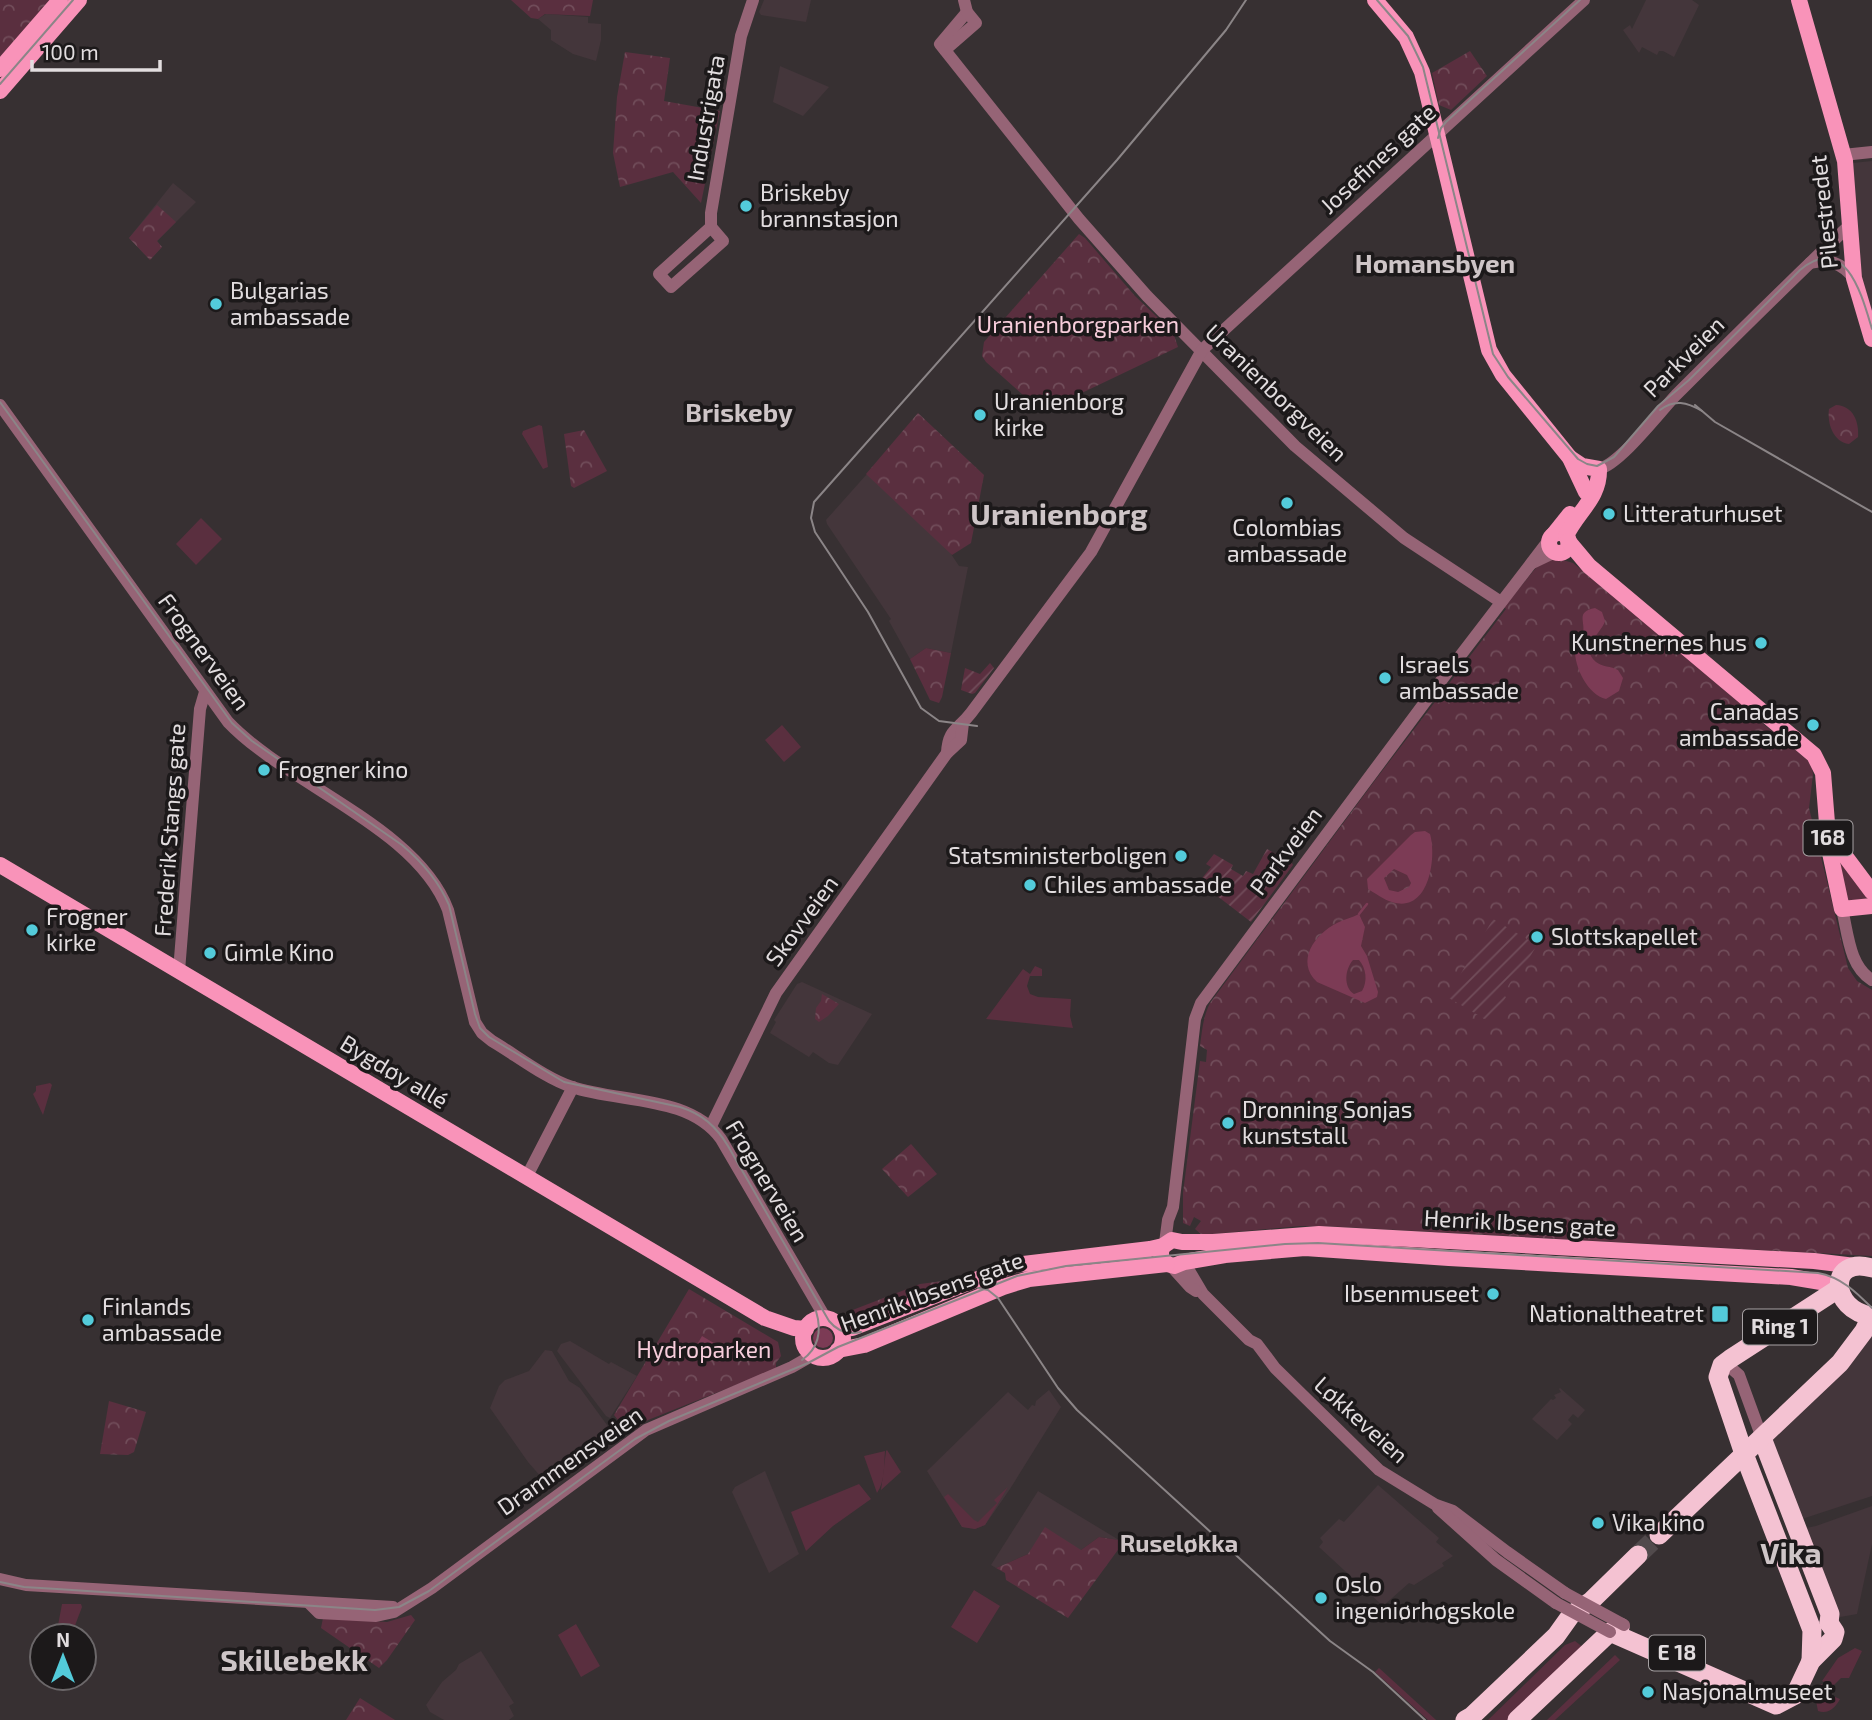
<svg xmlns="http://www.w3.org/2000/svg" width="1872" height="1720" font-family="'Exo 2',sans-serif">
<defs>
<pattern id="forest-crowns" width="20" height="18" patternUnits="userSpaceOnUse" patternTransform="scale(1.75)"><rect width="20" height="18" fill="#5a2f3f"/><path d="M2 6a3 3 0 1 1 6 0M12 15a3 3 0 1 1 6 0" fill="none" stroke="#714d5a"/></pattern>
<pattern id="garden-furrows" width="10" height="10" patternUnits="userSpaceOnUse" patternTransform="scale(1.75)"><rect width="10" height="10" fill="#5a2f3f"/><path d="M-1 1l2-2M0 10L10 0M9 11l2-2" fill="none" stroke="#714d5a"/></pattern>
</defs>
<rect width="100%" height="100%" fill="#373032"/>
<!-- built -->
<g fill="#44363b">
<polygon points="764,0 811,0 806,22 761,15 759,12"/>
<polygon points="1646,0 1692,0 1699,5 1674,57 1663,51 1659,51 1657,55 1642,47 1639,53 1623,30 1630,25 1632,29"/>
<polygon points="546,14 588,17 588,23 601,24 601,40 596,61 573,54 551,40 551,30 538,19"/>
<polygon points="780,66 829,87 803,116 773,102"/>
<polygon points="1872,161 1872,315 1861,271 1852,163"/>
<polygon points="173,183 196,202 157,241 162,247 150,260 129,238"/>
<polygon points="867,474 945,545 959,566 968,567 951,653 926,648 910,659 889,621 891,619 827,524 826,520"/>
<polygon points="802,982 872,1014 838,1065 829,1063 813,1052 809,1057 770,1033 776,1022 774,1020 797,984"/>
<polygon points="1872,1331 1872,1496 1802,1519 1770,1441"/>
<polygon points="570,1341 609,1364 611,1362 637,1376 610,1418 606,1416 557,1351 561,1344"/>
<polygon points="545,1350 552,1351 569,1381 580,1388 615,1436 549,1486 528,1462 490,1408 499,1386 505,1380 529,1371"/>
<polygon points="1560,1388 1585,1410 1578,1418 1573,1414 1568,1420 1572,1424 1557,1440 1532,1419 1551,1399 1553,1400 1556,1398 1554,1395 1561,1392 1559,1389"/>
<polygon points="1049,1390 1061,1407 1010,1489 985,1525 975,1529 962,1527 927,1471 1008,1392 1028,1410 1032,1405 1035,1406 1036,1401"/>
<polygon points="765,1471 799,1554 769,1573 732,1492 735,1487"/>
<polygon points="1378,1485 1439,1538 1436,1542 1453,1556 1442,1563 1444,1566 1414,1585 1409,1583 1383,1606 1319,1547 1323,1542 1320,1538 1339,1519 1344,1522"/>
<polygon points="1038,1491 1119,1540 1099,1537 1081,1550 1028,1554 996,1568 991,1565"/>
<polygon points="1872,1506 1872,1544 1857,1614 1840,1617 1837,1616 1806,1528 1816,1526"/>
<polygon points="481,1651 514,1703 509,1706 514,1716 509,1720 444,1720 430,1712 426,1705 442,1682 456,1670 459,1664"/>
</g>
<!-- grass -->
<g fill="#5a2f3f">
<polygon points="539,425 542,426 548,467 543,469 522,434 523,431"/>
<polygon points="201,518 222,539 196,565 176,544"/>
<polygon points="782,725 801,747 784,762 765,740"/>
<polygon points="1839,855 1872,898 1849,901 1846,898"/>
<polygon points="1035,966 1042,969 1042,976 1030,976 1027,986 1030,994 1038,997 1071,999 1070,1016 1073,1028 986,1019 1023,969 1030,974"/>
<polygon points="50,1083 52,1085 43,1115 33,1094 36,1091 36,1086"/>
<polygon points="887,1450 901,1472 881,1490 886,1451"/>
<path d="M 885,1451 C 884,1465 885,1482 877,1493 L 864,1456 Z"/>
<polygon points="859,1484 871,1499 833,1526 806,1551 791,1512"/>
<polygon points="1008,1487 985,1525 975,1529 962,1527 944,1497 948,1494 974,1520 978,1522 997,1503 994,1500"/>
<polygon points="974,1590 1000,1606 977,1643 951,1627"/>
<polygon points="62,1604 81,1604 82,1607 71,1636 56,1636"/>
<polygon points="576,1624 600,1666 581,1677 558,1635"/>
<polygon points="1575,1641 1584,1648 1509,1720 1488,1720 1565,1645"/>
<polygon points="1855,1648 1862,1651 1849,1678 1841,1678 1833,1686 1822,1681 1838,1658"/>
<polygon points="1615,1655 1620,1660 1555,1720 1547,1720"/>
<path d="M 1821,1684 L 1831,1689 L 1827,1702 L 1832,1702 L 1835,1697 L 1840,1699 C 1836,1707 1828,1715 1818,1711 L 1816,1701 Z"/>
</g>
<!-- forest -->
<g fill="url(#forest-crowns)">
<polygon points="0,0 52,0 0,57"/>
<polygon points="511,0 593,0 590,16 545,14 538,19 531,18"/>
<polygon points="1470,51 1487,76 1451,110 1439,105 1432,73"/>
<polygon points="625,52 670,58 664,101 720,111 701,203 673,172 620,187 613,153 617,97"/>
<polygon points="157,205 176,222 157,241 162,247 150,260 129,238"/>
<polygon points="1079,234 1085,238 1135,296 1173,332 1178,347 1042,412 986,362 982,356 984,342"/>
<path d="M 1836,405 C 1853,406 1859,421 1858,437 L 1849,444 C 1833,442 1827,423 1829,409 Z"/>
<polygon points="918,413 984,475 971,543 952,555 866,474"/>
<polygon points="584,430 607,471 574,488 571,486 564,434"/>
<path d="M 1556,558 L 1573,563 L 1752,710 L 1751,714 L 1811,763 L 1813,774 L 1809,808 L 1848,968 L 1857,981 L 1872,990 L 1872,1256 L 1324,1226 L 1300,1226 L 1202,1235 L 1195,1229 L 1201,1221 L 1194,1217 L 1190,1226 L 1183,1223 L 1183,1193 L 1200,1061 L 1206,1062 L 1207,1050 L 1200,1046 C 1202,1031 1203,1017 1210,1003 L 1376,779 L 1506,609 L 1504,607 L 1540,563 Z"/>
<polygon points="926,648 951,653 942,697 939,703 930,700 910,659"/>
<polygon points="822,994 839,1004 828,1016 819,1022 815,1019 816,1008 821,1001"/>
<polygon points="911,1144 937,1174 908,1197 882,1169"/>
<polygon points="943,1281 942,1284 859,1318 850,1313 850,1311 920,1284"/>
<polygon points="689,1289 778,1342 781,1356 776,1363 776,1369 648,1420 629,1434 614,1415"/>
<polygon points="109,1401 146,1412 134,1452 128,1455 100,1454"/>
<polygon points="1045,1527 1081,1550 1099,1537 1119,1540 1123,1543 1068,1618 1006,1580 1005,1573 996,1568 1028,1554"/>
<polygon points="411,1615 415,1620 387,1660 379,1668 321,1628 323,1618 387,1622"/>
<polygon points="1379,1668 1436,1720 1428,1720 1375,1672"/>
<polygon points="360,1698 395,1720 346,1720"/>
</g>
<!-- garden -->
<g fill="url(#garden-furrows)">
<polygon points="990,663 994,668 975,693 972,694 961,690 965,668 980,674"/>
<polygon points="1267,849 1292,863 1293,865 1251,922 1199,882 1211,867 1206,864 1214,854 1233,865 1231,869 1243,876 1246,871 1253,874"/>
<polygon points="1493,919 1537,945 1522,970 1518,969 1503,995 1506,997 1492,1023 1447,997"/>
</g>
<!-- water -->
<g fill="#7c3b55" fill-rule="evenodd">
<path d="M 1595,608 L 1602,612 L 1605,621 C 1601,634 1579,647 1596,662 C 1602,667 1611,666 1618,670 L 1623,678 L 1619,691 L 1606,699 C 1588,695 1574,667 1575,649 C 1576,643 1581,640 1583,634 C 1586,621 1575,612 1595,608 Z"/>
<path d="M 1425,831 L 1430,834 C 1437,858 1429,914 1392,902 C 1384,900 1375,893 1368,889 L 1367,879 L 1411,835 L 1415,832 ZM 1394,869 L 1407,875 L 1411,883 L 1409,887 L 1398,892 L 1389,890 L 1384,878 Z"/>
<path d="M 1359,914 L 1365,927 L 1361,946 L 1367,956 L 1378,992 L 1377,997 L 1365,1003 L 1317,982 C 1295,961 1315,934 1337,923 C 1344,919 1352,918 1359,914 ZM 1353,960 L 1359,960 C 1366,968 1368,981 1362,991 L 1354,994 C 1343,987 1345,969 1353,960 Z"/>
<circle cx="823" cy="1338" r="10"/>
<polygon points="702,1336 724,1349 717,1361 695,1348"/>
</g>
<g fill="none" stroke-linecap="round" stroke-linejoin="round">
<!-- stream -->
<polyline stroke="#7c3b55" stroke-width="2.5" points="1359,914 1367,904"/>
<!-- highway-tunnel -->
<polyline stroke="#514a4c" stroke-width="19" stroke-dasharray="19 10" stroke-linecap="butt" points="1638,1555 1659,1535"/>
<!-- minor -->
<g stroke="#966476" stroke-width="12">
<polyline points="967,12 940,44 1079,219 1147,296 1295,446 1404,538 1501,602"/>
<polyline points="945,50 976,23 967,12 964,0"/>
<polyline points="1843,155 1872,152"/>
<polyline points="711,227 659,274 671,287 723,241 711,227 711,213 741,36 753,0"/>
<path d="M 1810,263 C 1829,258 1841,263 1854,278"/>
<path d="M 0,405 L 228,722 C 288,785 417,827 448,910 L 475,1022 L 482,1033 L 492,1041 C 516,1055 545,1078 572,1087 C 620,1103 689,1095 721,1139 L 826,1319"/>
<path d="M 1599,469 C 1620,464 1659,413 1676,395 C 1733,338 1791,280 1850,225"/>
<polyline points="1532,563 1555,552"/>
<path d="M 947,753 C 948,729 958,730 971,713 L 1091,552 L 1202,350 L 1584,0"/>
<path d="M 1842,909 C 1848,933 1849,966 1872,980"/>
<polyline points="179,971 200,709 205,692"/>
<polyline points="711,1126 776,993 947,753 961,740 963,723"/>
<polyline points="527,1176 573,1087"/>
<polyline points="1165,1243 1168,1220 1173,1207 1195,1019 1201,1003 1434,690 1549,540"/>
<polyline points="1184,1262 1203,1294 1249,1340 1257,1344 1275,1368 1379,1470 1436,1505 1453,1511 1507,1552 1565,1593"/>
<polyline points="1171,1266 1190,1287 1196,1291"/>
<polyline points="1722,1365 1731,1368 1739,1375 1762,1438"/>
<polyline points="1438,1508 1496,1560 1556,1603"/>
<polyline points="0,1579 26,1585 393,1607"/>
<polyline points="309,1603 319,1613 376,1616 394,1612 432,1588 646,1430 792,1367 813,1355"/>
</g>
<!-- major -->
<g stroke="#f993b9" stroke-width="16">
<polyline points="1375,0 1406,37 1422,72 1489,350 1503,375 1570,458 1586,492"/>
<polyline points="1799,0 1845,161 1854,278 1872,339"/>
<polyline points="0,69 60,0"/>
<polyline points="0,91 79,0"/>
<circle cx="1559" cy="543" r="10"/>
<polyline points="1554,534 1570,514"/>
<path d="M 1566,536 C 1577,512 1600,498 1599,469 L 1582,466 L 1570,458"/>
<polyline points="1568,541 1589,566 1814,755 1823,773 1829,848 1842,909 1872,906"/>
<polyline points="1829,848 1842,852 1872,892"/>
<polyline points="0,865 765,1318 794,1328 806,1329"/>
<path d="M 1163,1246 C 1158,1256 1163,1264 1174,1266 L 1184,1262 L 1225,1255 L 1305,1248 L 1449,1258 L 1791,1277 L 1821,1282 L 1838,1289"/>
<circle cx="823" cy="1338" r="20"/>
<polyline points="841,1329 852,1328 1014,1265 1150,1249 1163,1246 1172,1240 1182,1242 1213,1242 1319,1234 1814,1261 1855,1266"/>
<polyline points="838,1350 864,1345 1003,1287 1029,1279 1167,1264"/>
</g>
<!-- highway -->
<g stroke="#f4c2d2" stroke-width="19">
<path d="M 1872,1268 C 1828,1255 1829,1310 1872,1316"/>
<polyline points="1762,1438 1830,1614 1829,1623"/>
<polyline points="1659,1535 1840,1363 1864,1331 1871,1316"/>
<polyline points="1610,1632 1776,1705 1795,1695 1811,1661 1833,1639 1835,1632 1829,1623"/>
<polyline points="1811,1661 1812,1630 1744,1454 1718,1377 1722,1365 1730,1359 1838,1289"/>
<polyline points="1465,1720 1472,1716 1556,1636 1571,1615 1591,1601 1638,1555"/>
<polyline points="1517,1720 1610,1632 1620,1627"/>
</g>
<!-- tram -->
<g stroke="#8b8587" stroke-width="2">
<path d="M 1377,0 L 1408,36 L 1423,67 L 1493,354 L 1508,377 L 1578,459 L 1587,464 L 1597,466 L 1614,457 L 1658,406 L 1689,380 L 1800,270 C 1846,232 1862,296 1872,329"/>
<polyline points="0,84 73,0"/>
<polyline points="1438,138 1441,128 1446,122 1580,0"/>
<path d="M 0,402 L 232,723 L 252,741 L 402,845 C 421,861 439,882 449,905 L 475,1014 L 480,1028 L 489,1037 L 564,1082 L 680,1107 C 702,1114 716,1126 728,1146 L 829,1321 C 838,1332 848,1335 861,1332"/>
<polyline points="1695,405 1715,422 1872,512"/>
<path d="M 1660,410 C 1674,399 1687,402 1702,411"/>
<polyline points="977,726 939,721 921,708 868,612 815,532 811,518 814,502 1117,160 1226,30 1246,0"/>
<polyline points="978,1288 988,1290 998,1298 1058,1388 1077,1410 1330,1641 1373,1672 1425,1720"/>
<path d="M 802,1360 C 819,1348 822,1331 816,1311"/>
<path d="M 0,1582 L 24,1587 L 57,1589 L 375,1610 L 399,1607 L 429,1591 L 635,1439 L 669,1421 L 808,1363 L 838,1347 L 1017,1276 L 1066,1266 L 1285,1244 L 1318,1243 L 1818,1273 C 1841,1277 1856,1292 1872,1308"/>
</g>
<!-- minor-bridge -->
<g stroke="#966476" stroke-width="12">
<polyline points="1565,1593 1624,1625"/>
<polyline points="1556,1603 1610,1632"/>
</g>
</g>
<!-- markers -->
<g fill="#53cbda" stroke="#1c191a" stroke-width="2.5">
<circle cx="746" cy="206" r="7"/>
<circle cx="216" cy="304" r="7"/>
<circle cx="980" cy="415" r="7"/>
<circle cx="1287" cy="503" r="7"/>
<circle cx="1609" cy="514" r="7"/>
<circle cx="1761" cy="643" r="7"/>
<circle cx="1385" cy="678" r="7"/>
<circle cx="1813" cy="725" r="7"/>
<circle cx="264" cy="770" r="7"/>
<circle cx="1181" cy="856" r="7"/>
<circle cx="1030" cy="885" r="7"/>
<circle cx="32" cy="930" r="7"/>
<circle cx="1537" cy="937" r="7"/>
<circle cx="210" cy="953" r="7"/>
<circle cx="1228" cy="1123" r="7"/>
<circle cx="1493" cy="1294" r="7"/>
<rect x="1711" y="1305" width="18" height="18" rx="3.5"/>
<circle cx="88" cy="1320" r="7"/>
<circle cx="1598" cy="1523" r="7"/>
<circle cx="1321" cy="1598" r="7"/>
<circle cx="1648" cy="1692" r="7"/>
</g>
<g text-anchor="middle" stroke-width="7" stroke-linejoin="round" paint-order="stroke">
<!-- shield labels -->
<g fill="#1c191a" stroke="#a7a2a4" stroke-width="2">
<rect x="1803.5" y="820.5" width="49" height="35" rx="5"/>
<rect x="1743" y="1309.5" width="74" height="35" rx="5"/>
<rect x="1649" y="1635.5" width="56" height="35" rx="5"/>
</g>
<g font-size="21" font-weight="bold" fill="#e2dddf">
<text x="1828" y="845">168</text>
<text x="1780" y="1334">Ring 1</text>
<text x="1677" y="1660">E 18</text>
</g>
<!-- street labels -->
<g font-size="23" fill="#e2dddf" stroke="#1c191a">
<text transform="translate(706 118) rotate(-80)" y="8">Industrigata</text>
<text transform="translate(1378 159) rotate(-43)" y="8">Josefines gate</text>
<text transform="translate(1824 212) rotate(-96)" y="8">Pilestredet</text>
<text transform="translate(1684 357) rotate(-45)" y="8">Parkveien</text>
<text transform="translate(1276 393) rotate(44)" y="8">Uranienborgveien</text>
<text transform="translate(204 652) rotate(54)" y="8">Frognerveien</text>
<text transform="translate(170 830) rotate(-86)" y="8">Frederik Stangs gate</text>
<text transform="translate(1286 851) rotate(-53)" y="8">Parkveien</text>
<text transform="translate(802 921) rotate(-54)" y="8">Skovveien</text>
<text transform="translate(394 1072) rotate(31)" y="8">Bygdøy allé</text>
<text transform="translate(767 1181) rotate(59)" y="8">Frognerveien</text>
<text transform="translate(1520 1223) rotate(3)" y="8">Henrik Ibsens gate</text>
<text transform="translate(932 1292) rotate(-20)" y="8">Henrik Ibsens gate</text>
<text transform="translate(1361 1420) rotate(42)" y="8">Løkkeveien</text>
<text transform="translate(570 1461) rotate(-35)" y="8">Drammensveien</text>
</g>
<!-- poi labels -->
<g font-size="23" fill="#e2dddf" stroke="#1c191a" text-anchor="start">
<text x="760" y="201">Briskeby<tspan x="760" dy="26">brannstasjon</tspan></text>
<text x="230" y="299">Bulgarias<tspan x="230" dy="26">ambassade</tspan></text>
<text x="994" y="410">Uranienborg<tspan x="994" dy="26">kirke</tspan></text>
<text x="1623" y="522">Litteraturhuset</text>
<text x="1287" y="536" text-anchor="middle">Colombias<tspan x="1287" dy="26">ambassade</tspan></text>
<text x="1747" y="651" text-anchor="end">Kunstnernes hus</text>
<text x="1399" y="673">Israels<tspan x="1399" dy="26">ambassade</tspan></text>
<text x="1799" y="720" text-anchor="end">Canadas<tspan x="1799" dy="26">ambassade</tspan></text>
<text x="278" y="778">Frogner kino</text>
<text x="1167" y="864" text-anchor="end">Statsministerboligen</text>
<text x="1044" y="893">Chiles ambassade</text>
<text x="46" y="925">Frogner<tspan x="46" dy="26">kirke</tspan></text>
<text x="1551" y="945">Slottskapellet</text>
<text x="224" y="961">Gimle Kino</text>
<text x="1242" y="1118">Dronning Sonjas<tspan x="1242" dy="26">kunststall</tspan></text>
<text x="1479" y="1302" text-anchor="end">Ibsenmuseet</text>
<text x="102" y="1315">Finlands<tspan x="102" dy="26">ambassade</tspan></text>
<text x="1704" y="1322" text-anchor="end">Nationaltheatret</text>
<text x="1612" y="1531">Vika kino</text>
<text x="1335" y="1593">Oslo<tspan x="1335" dy="26">ingeniørhøgskole</tspan></text>
<text x="1662" y="1700">Nasjonalmuseet</text>
</g>
<!-- park labels -->
<g font-size="23" fill="#f7cddb" stroke="#1c191a">
<text x="1078" y="333">Uranienborgparken</text>
<text x="704" y="1358">Hydroparken</text>
</g>
<!-- neighbourhood labels -->
<g font-size="24" font-weight="bold" fill="#cec5c7" stroke="#1c191a">
<text x="1179" y="1552">Ruseløkka</text>
</g>
<!-- quarter labels -->
<g font-size="26" font-weight="bold" fill="#cec5c7" stroke="#1c191a">
<text x="1435" y="273">Homansbyen</text>
<text x="739" y="422">Briskeby</text>
</g>
<!-- district labels -->
<g font-size="30" font-weight="bold" fill="#cec5c7" stroke="#1c191a">
<text x="1059" y="525">Uranienborg</text>
<text x="1791" y="1564">Vika</text>
<text x="294" y="1671">Skillebekk</text>
</g>
</g>
<!-- north arrow -->
<g transform="translate(63 1657)"><circle r="33" fill="#1c191a" stroke="#6b6769" stroke-width="2"/>
<path d="M0-5L12 26L0 18L-12 26Z" fill="#53cbda"/>
<text y="-10" font-size="19" font-weight="bold" text-anchor="middle" fill="#e2dddf">N</text>
</g>
<!-- scale -->
<path d="M32 60v10h128v-10" fill="none" stroke="#e2dddf" stroke-width="3.5"/>
<text x="42" y="60" font-size="21" fill="#e2dddf" stroke="#1c191a" stroke-width="5" paint-order="stroke">100 m</text>
</svg>
